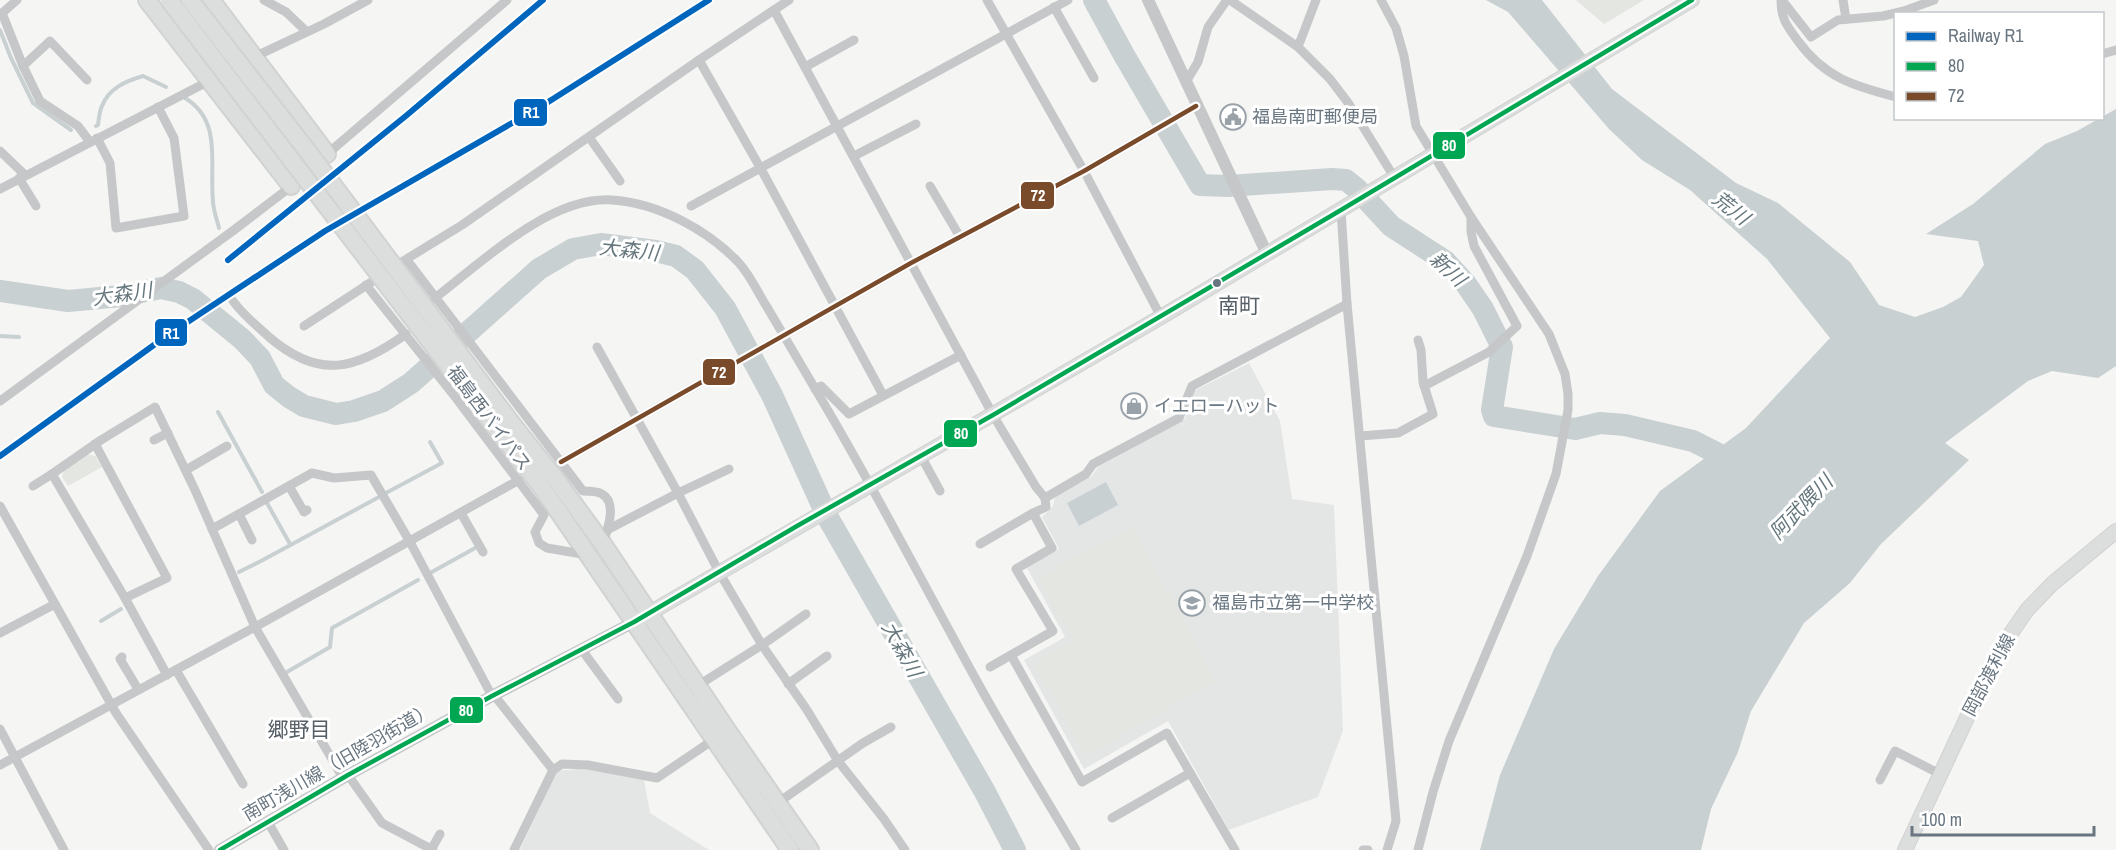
<svg xmlns="http://www.w3.org/2000/svg" width="2116" height="850" font-family="'Archivo Narrow','Noto Sans JP',sans-serif">
<rect width="100%" height="100%" fill="#f5f5f4"/>
<!-- built -->
<g fill="#e4e5e5">
<polygon points="1249,363 1280,421 1292,499 1334,505 1343,731 1318,797 1229,830 1168,721 1084,769 1024,660 1065,637 1027,568 1059,549 1042,517 1053,506 1055,497 1092,476 1098,467 1185,419 1194,391"/>
<polygon points="586,768 644,780 650,813 709,850 520,850 557,771"/>
</g>
<!-- green -->
<g fill="#e4e6e2">
<polygon points="1576,0 1644,0 1604,24"/>
<polygon points="87,454 95,456 102,467 68,486 62,477 64,470"/>
<polygon points="1133,525 1215,681 1086,756 1034,663 1073,640 1038,578"/>
</g>
<!-- water -->
<g fill="#c9d0d2">
<polygon points="1486,0 1542,0 1612,89 1736,183 1778,203 1850,262 1879,305 1915,317 1943,307 1961,297 1984,265 1978,241 1926,234 1973,204 2045,144 2077,131 2116,109 2116,366 2098,378 2052,371 2028,381 1945,443 1969,460 1881,544 1850,583 1804,623 1751,711 1738,752 1711,809 1701,850 1480,850 1500,775 1554,649 1598,576 1660,491 1746,428 1830,338 1767,259 1690,190 1642,160 1609,129 1508,12"/>
<polygon points="1106,482 1118,505 1079,526 1067,503"/>
</g>
<g fill="none" stroke-linecap="round" stroke-linejoin="round">
<!-- stream -->
<g stroke="#c9d0d2" stroke-width="4">
<polyline points="0,30 11,58 33,103 71,130"/>
<path d="M 185,98 C 223,121 209,164 213,201 C 213,210 217,219 219,228"/>
<path d="M 96,126 L 98,125 C 99,119 99,112 102,106 C 109,88 126,81 143,76 L 166,87"/>
<polyline points="0,336 19,337"/>
<polyline points="218,412 262,492"/>
<polyline points="384,494 442,463 430,442"/>
<polyline points="267,503 290,544"/>
<polyline points="239,572 261,561 379,497"/>
<polyline points="430,573 477,547"/>
<polyline points="101,621 121,609"/>
<polyline points="287,672 330,647 332,628 418,580"/>
</g>
<!-- river -->
<g stroke="#c9d0d2" stroke-width="22">
<polyline points="1094,0 1124,55 1200,185 1228,186 1332,179 1346,180 1356,188 1391,226 1445,261 1466,284 1483,309 1502,347 1492,410 1494,416 1575,429 1600,423 1625,425 1693,441 1740,465"/>
<polyline points="0,291 68,301 121,296 161,288 179,292 193,299 242,339 260,358 274,385 289,397 304,406 336,414 354,411 383,401 411,383 539,269 573,249 601,244 656,251 676,256 695,270 725,308 772,395 827,516 985,792 1015,850"/>
</g>
<!-- secondary casing -->
<g stroke="#d1d2d2" stroke-width="16">
<g id="secondary">
<polyline points="641,618 1161,317 1692,0"/>
<polyline points="1905,850 1972,707 2009,636 2027,610 2052,584 2116,531"/>
</g>
</g>
<!-- trunk casing -->
<g stroke="#d1d2d2" stroke-width="20">
<g id="trunk">
<polyline points="147,0 291,186"/>
<polyline points="211,0 327,154"/>
<polyline points="555,478 603,544 727,730 810,850"/>
<polyline points="543,489 790,850"/>
</g>
</g>
<!-- minor -->
<g stroke="#c6c7c8" stroke-width="9">
<polyline points="264,0 286,12 307,32"/>
<polyline points="987,0 1084,171 1161,317"/>
<polyline points="1230,0 1298,47 1330,79 1349,104 1394,177"/>
<polyline points="1381,0 1396,28 1404,56 1416,126 1471,217 1549,334 1565,374 1568,394 1568,410 1556,474 1527,556 1449,741 1433,792 1418,850"/>
<path d="M 1781,0 C 1781,19 1787,26 1798,41 C 1825,78 1854,86 1896,97"/>
<polyline points="1782,0 1811,37 1838,20 1883,16 1904,11 1934,0"/>
<polyline points="1843,0 1846,19"/>
<polyline points="1054,7 1094,78"/>
<polyline points="774,10 993,415 1036,487 1045,498 1086,474 1093,464 1179,418 1192,386 1347,304"/>
<polyline points="2,13 23,66 40,101 78,126 90,142"/>
<polyline points="0,15 17,0"/>
<polyline points="1298,47 1316,0"/>
<polyline points="2102,54 2116,50"/>
<polyline points="252,58 324,24 368,0"/>
<polyline points="699,60 761,169 883,395"/>
<polyline points="23,66 50,41 87,80"/>
<polyline points="805,67 854,40"/>
<polyline points="1186,82 1198,62 1208,27 1227,0"/>
<polyline points="589,137 620,181"/>
<polyline points="97,138 110,163 116,228 184,216 174,138 158,107"/>
<polyline points="0,151 25,175"/>
<polyline points="326,155 507,0"/>
<polyline points="854,156 916,124"/>
<polyline points="19,178 36,206"/>
<polyline points="930,186 960,237"/>
<polyline points="0,189 211,80"/>
<polyline points="691,206 1068,0"/>
<polyline points="1341,210 1347,304 1396,821 1387,850"/>
<path d="M 407,260 L 583,491 C 589,491 597,491 602,494 C 618,503 607,530 603,544"/>
<polyline points="400,263 462,225 699,60 789,0"/>
<polyline points="366,285 456,398 544,515 535,532 539,543 547,548 588,555"/>
<path d="M 435,298 C 482,262 550,196 612,200 C 658,203 708,230 739,263 C 750,275 758,293 767,307 C 788,342 809,378 830,414 C 882,503 929,595 979,685 C 1010,741 1044,795 1076,850"/>
<path d="M 233,301 C 243,315 256,325 269,337 C 319,380 356,370 406,334"/>
<polyline points="304,326 373,281"/>
<polyline points="597,347 678,493 719,572 762,645 807,710 838,761 884,819 905,850"/>
<polyline points="1424,386 1489,352 1517,326 1474,246 1471,232 1471,217"/>
<polyline points="815,389 821,386 849,414 961,355"/>
<polyline points="0,401 234,230 293,185"/>
<polyline points="1360,436 1398,433 1433,414 1423,382 1421,350 1418,340"/>
<polyline points="154,440 168,433"/>
<polyline points="95,444 167,578 125,598"/>
<polyline points="921,456 940,491"/>
<polyline points="561,462 911,263 1084,171 1196,106"/>
<polyline points="186,470 227,446"/>
<polyline points="33,486 52,474"/>
<polyline points="289,486 304,512 307,510"/>
<polyline points="1045,498 1046,507 1033,513 1052,548 1016,569 1053,631 1011,655 1082,782 1167,733 1235,850"/>
<polyline points="0,506 55,604"/>
<polyline points="461,513 483,552"/>
<polyline points="239,514 252,540"/>
<polyline points="212,529 312,473 334,478 371,475 410,542 492,696"/>
<polyline points="607,530 678,493 729,469"/>
<polyline points="980,544 1033,513"/>
<polyline points="0,633 55,604 116,713 209,850"/>
<polyline points="582,650 618,699"/>
<polyline points="122,657 120,659 138,689"/>
<polyline points="990,667 1011,655"/>
<polyline points="176,670 243,784"/>
<polyline points="167,675 125,598 52,474 101,440 155,407 195,490 255,627 343,778"/>
<polyline points="788,684 827,656"/>
<polyline points="697,686 762,645 806,614"/>
<polyline points="494,695 553,770"/>
<polyline points="0,729 64,850"/>
<polyline points="0,765 255,627 519,480"/>
<polyline points="348,775 382,823 433,850"/>
<polyline points="1880,780 1895,751 1940,774"/>
<polyline points="776,804 863,743 891,727"/>
<polyline points="1112,818 1190,773"/>
<polyline points="268,822 284,850"/>
<polyline points="431,850 440,834"/>
<polyline points="514,850 553,770 562,764 588,765 657,778 716,738"/>
<polyline points="1363,850 1368,850"/>
</g>
<!-- tertiary -->
<g stroke="#c6c7c8" stroke-width="12">
<polyline points="1148,0 1267,254"/>
<polyline points="220,850 348,775 492,696 634,622"/>
</g>
<!-- secondary -->
<use href="#secondary" stroke="#dcdddd" stroke-width="14"/>
<!-- trunk -->
<use href="#trunk" stroke="#dcdddd" stroke-width="16"/>
<!-- trunk-bridge casing -->
<g stroke="#d1d2d2" stroke-width="20" stroke-linecap="butt">
<g id="trunk-bridge">
<polyline points="169,0 543,489"/>
<polyline points="190,0 309,153 512,424 555,478"/>
</g>
</g>
<!-- trunk-bridge -->
<use href="#trunk-bridge" stroke="#dcdddd" stroke-width="16"/>
<!-- bus-1 casing -->
<g stroke="#fff" stroke-width="9">
<polyline id="bus-1" points="220,850 348,775 492,696 634,622 797,526 993,415 1341,210 1692,0"/>
</g>
<!-- bus-2 casing -->
<g stroke="#fff" stroke-width="9">
<polyline id="bus-2" points="561,462 911,263 1084,171 1196,106"/>
</g>
<!-- bus-1 -->
<use href="#bus-1" stroke="#00a651" stroke-width="4.5"/>
<!-- bus-2 -->
<use href="#bus-2" stroke="#7a4b2a" stroke-width="4.5"/>
<!-- rail-1 casing -->
<g stroke="#fff" stroke-width="10">
<g id="rail-1">
<polyline points="228,260 407,115 543,0"/>
<polyline points="0,456 165,337 325,231 545,104 709,0"/>
</g>
</g>
<!-- rail-1 -->
<use href="#rail-1" stroke="#0065bd" stroke-width="6"/>
</g>
<!-- icons -->
<defs>
<g id="civic-ring" transform="scale(1.35)"><circle r="9.5" fill="#fff" stroke="#9aa2a9" stroke-width="1.5"/><path d="M-.6-6.5H3V-4.5H.6V-3L4-1V1h2V6H-6V1h2V-1L-.6-3ZM-1.2 2.5V6h2.4V2.5Z" fill="#9aa2a9"/></g>
<g id="shop-ring" transform="scale(1.35)"><circle r="9.5" fill="#fff" stroke="#9aa2a9" stroke-width="1.5"/><path d="M-5-2.5h2.3a2.7 3.5 0 0 1 5.4 0H5L5.5 6h-11ZM-1.5-2.5h3a1.5 2.3 0 0 0-3 0Z" fill="#9aa2a9"/></g>
<g id="school-ring" transform="scale(1.35)"><circle r="9.5" fill="#fff" stroke="#9aa2a9" stroke-width="1.5"/><path d="M0-5L7-2L0 1L-7-2ZM-4 1L0 2.5L4 1V4Q0 6-4 4Z" fill="#9aa2a9"/></g>
</defs>
<g fill-rule="evenodd">
<use href="#civic-ring" x="1233" y="117"/>
<use href="#shop-ring" x="1134" y="406"/>
<use href="#school-ring" x="1192" y="603"/>
</g>
<!-- markers -->
<circle fill="#697680" stroke="#fff" stroke-width="2" cx="1217" cy="283" r="5"/>
<g text-anchor="middle" stroke-width="6" stroke-linejoin="round" paint-order="stroke">
<!-- poi labels -->
<g font-size="18" fill="#697680" stroke="#fff" text-anchor="start">
<text x="1252" y="123">福島南町郵便局</text>
<text x="1154" y="412">イエローハット</text>
<text x="1212" y="609">福島市立第一中学校</text>
</g>
<!-- street labels -->
<g font-size="18" fill="#697680" stroke="#fff">
<text transform="translate(489 418) rotate(53)" y="6">福島西バイパス</text>
<text transform="translate(1989 675) rotate(-62)" y="6">岡部渡利線</text>
<text transform="translate(338 762) rotate(-30)" y="6">南町浅川線（旧陸羽街道）</text>
</g>
<!-- water labels -->
<g font-size="20" font-style="italic" fill="#65777d" stroke="#fff">
<text transform="translate(1731 208) rotate(38)" y="7">荒川</text>
<text transform="translate(629 250) rotate(6)" y="7">大森川</text>
<text transform="translate(1448 269) rotate(43)" y="7">新川</text>
<text transform="translate(122 294) rotate(-8)" y="7">大森川</text>
<text transform="translate(1801 507) rotate(-46)" y="7">阿武隈川</text>
<text transform="translate(902 649) rotate(61)" y="7">大森川</text>
</g>
<!-- quarter labels -->
<g font-size="21" fill="#565f66" stroke="#fff">
<text x="1239" y="313">南町</text>
<text x="299" y="737">郷野目</text>
</g>
</g>
<g stroke="#fff" stroke-width="2">
<rect x="513" y="98" width="35" height="29" rx="6" fill="#0065bd"/>
<rect x="1432" y="131" width="34" height="29" rx="6" fill="#00a651"/>
<rect x="1020" y="181" width="35" height="29" rx="6" fill="#7a4b2a"/>
<rect x="154" y="318" width="34" height="29" rx="6" fill="#0065bd"/>
<rect x="702" y="358" width="34" height="28" rx="6" fill="#7a4b2a"/>
<rect x="943" y="419" width="35" height="29" rx="6" fill="#00a651"/>
<rect x="449" y="696" width="35" height="28" rx="6" fill="#00a651"/>
</g>
<g font-size="16" text-anchor="middle" font-weight="bold" fill="#fff">
<text x="531" y="118">R1</text>
<text x="1449" y="151">80</text>
<text x="1038" y="201">72</text>
<text x="171" y="339">R1</text>
<text x="719" y="378">72</text>
<text x="961" y="439">80</text>
<text x="466" y="716">80</text>
</g>
<!-- legend -->
<rect x="1894" y="12" width="210" height="108" fill="#ffffff" stroke="#c3c8cc" stroke-width="1.5"/>
<rect x="1906" y="32" width="30" height="9" fill="#0065bd" stroke="#c3c8cc" stroke-width="1.5"/>
<text x="1948" y="42" font-size="18" fill="#697680">Railway R1</text>
<rect x="1906" y="62" width="30" height="9" fill="#00a651" stroke="#c3c8cc" stroke-width="1.5"/>
<text x="1948" y="72" font-size="18" fill="#697680">80</text>
<rect x="1906" y="92" width="30" height="9" fill="#7a4b2a" stroke="#c3c8cc" stroke-width="1.5"/>
<text x="1948" y="102" font-size="18" fill="#697680">72</text>
<!-- scale -->
<path d="M1912 826v9h182v-9" fill="none" stroke="#697680" stroke-width="3"/>
<text x="1921" y="826" font-size="18" fill="#697680" stroke="#ffffff" stroke-width="4.5" paint-order="stroke">100 m</text>
</svg>
